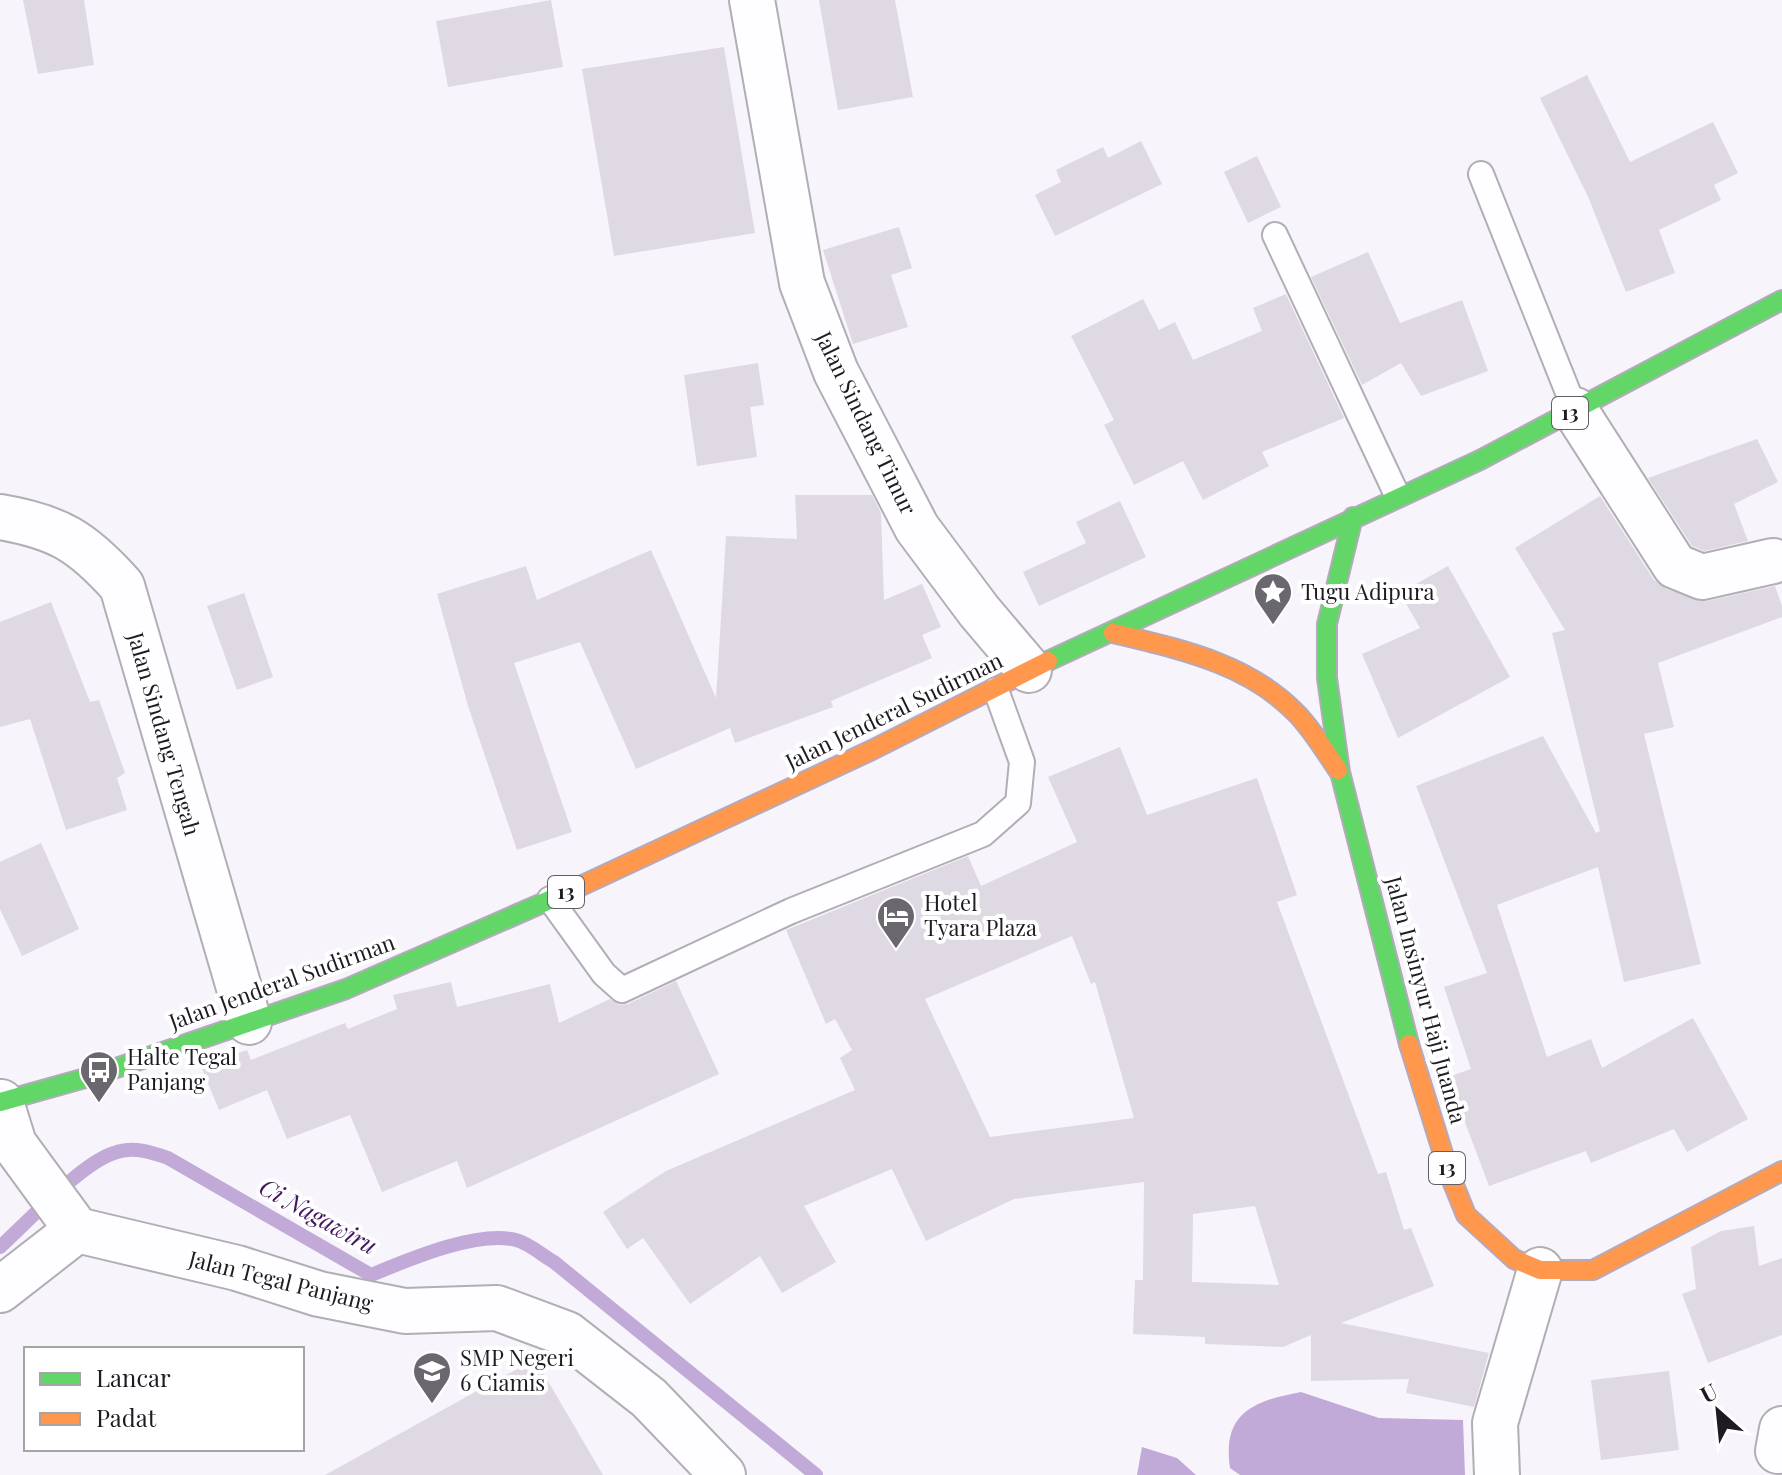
<svg xmlns="http://www.w3.org/2000/svg" width="1782" height="1475" font-family="'Playfair Display',serif">
<rect width="100%" height="100%" fill="#f8f4fc"/>
<!-- water -->
<g fill="#c1aad7">
<path d="M 1301,1392 L 1379,1418 L 1463,1420 L 1465,1475 L 1240,1475 L 1230,1468 C 1222,1413 1253,1401 1301,1392 Z"/>
<polygon points="1142,1447 1177,1458 1196,1475 1137,1475"/>
</g>
<g fill="none" stroke-linecap="round" stroke-linejoin="round">
<!-- stream -->
<path stroke="#c1aad7" stroke-width="14" d="M 0,1247 C 28,1222 80,1164 114,1153 C 133,1146 151,1152 168,1158 L 371,1275 C 408,1260 477,1230 516,1240 C 529,1243 543,1256 554,1262 L 816,1475"/>
</g>
<!-- building -->
<g fill="#ded9e3" fill-rule="evenodd">
<polygon points="23,0 84,0 94,65 38,74"/>
<polygon points="551,0 563,67 448,87 436,21"/>
<polygon points="819,0 895,0 913,97 838,110"/>
<polygon points="724,47 755,233 614,256 582,69"/>
<polygon points="1587,75 1630,162 1713,122 1738,173 1714,185 1721,200 1659,230 1675,273 1626,292 1589,199 1540,98"/>
<polygon points="1141,141 1162,184 1055,236 1035,195 1061,182 1056,170 1103,147 1108,158"/>
<polygon points="1257,156 1281,207 1248,223 1224,172"/>
<polygon points="899,227 912,268 891,275 908,327 853,344 823,250"/>
<polygon points="1368,252 1400,323 1462,300 1488,371 1421,396 1401,363 1362,385 1311,277"/>
<polygon points="1286,294 1344,418 1262,452 1269,466 1203,500 1183,461 1134,485 1104,425 1114,420 1071,336 1143,299 1159,330 1175,322 1193,360 1262,331 1253,308"/>
<polygon points="758,363 764,405 750,407 757,457 697,466 684,375"/>
<polygon points="1757,439 1778,482 1734,504 1748,541 1704,551 1692,546 1648,478"/>
<polygon points="795,495 872,495 881,513 884,600 922,584 941,627 922,635 932,658 831,701 833,707 735,743 730,728 636,769 580,642 514,663 572,832 517,850 468,706 437,594 526,566 537,600 651,550 716,698 726,536 797,539"/>
<polygon points="1600,496 1654,580 1666,589 1707,601 1775,586 1782,606 1782,617 1658,663 1674,727 1644,734 1701,964 1624,982 1598,867 1497,905 1547,1057 1591,1039 1602,1068 1693,1018 1748,1119 1687,1152 1674,1129 1591,1163 1586,1151 1489,1186 1448,1077 1471,1069 1444,987 1487,973 1416,786 1543,736 1596,833 1600,831 1552,633 1565,630 1515,548"/>
<polygon points="1120,501 1146,557 1039,606 1023,572 1086,543 1076,522"/>
<polygon points="1448,566 1510,677 1398,738 1362,654 1420,628 1400,593"/>
<polygon points="244,593 273,677 237,690 207,606"/>
<polygon points="51,602 90,702 99,700 125,773 117,778 127,810 66,830 30,719 0,727 0,622"/>
<path d="M 1120,747 L 1147,815 L 1257,778 L 1297,895 L 1277,902 L 1378,1174 L 1386,1172 L 1404,1230 L 1411,1228 L 1434,1286 L 1341,1323 L 1489,1353 L 1474,1407 L 1406,1393 L 1409,1379 L 1311,1381 L 1311,1335 L 1283,1347 L 1205,1344 L 1205,1337 L 1133,1334 L 1135,1280 L 1143,1280 L 1144,1182 L 1014,1199 L 926,1241 L 892,1169 L 804,1206 L 836,1262 L 782,1293 L 760,1256 L 690,1304 L 643,1238 L 627,1249 L 603,1212 L 666,1171 L 855,1090 L 840,1058 L 852,1050 L 835,1019 L 826,1024 L 786,930 L 968,856 L 981,886 L 1077,842 L 1048,777 ZM 1072,936 L 1091,984 L 1095,982 L 1134,1118 L 990,1137 L 925,999 ZM 1255,1206 L 1279,1285 L 1192,1282 L 1193,1214 Z"/>
<polygon points="41,843 79,929 22,956 0,909 0,862"/>
<polygon points="676,981 719,1074 467,1188 457,1161 382,1192 350,1115 287,1139 267,1090 219,1110 201,1066 247,1050 251,1060 345,1023 348,1029 397,1009 393,995 451,982 457,1007 550,984 559,1023 610,999 619,1005 628,1004"/>
<polygon points="1754,1226 1759,1266 1782,1258 1782,1335 1708,1363 1682,1294 1696,1289 1691,1247 1721,1231"/>
<polygon points="535,1359 603,1475 325,1475"/>
<polygon points="1669,1371 1679,1450 1601,1460 1591,1380"/>
</g>
<g fill="none" stroke-linecap="round" stroke-linejoin="round">
<!-- lane casing -->
<g stroke="#b1aeb4" stroke-width="28">
<g id="lane">
<polyline points="1481,174 1575,410"/>
<polyline points="1275,235 1397,495"/>
<polyline points="550,899 604,974 622,990 791,911 983,834 1018,803 1022,762 996,690"/>
</g>
</g>
<!-- street casing -->
<g stroke="#b1aeb4" stroke-width="48">
<g id="street">
<polyline points="752,0 802,283 836,372 917,528 979,611 1029,670"/>
<polyline points="1575,410 1675,566 1702,577 1773,561"/>
<path d="M 0,517 C 58,527 82,541 122,586 L 249,1022"/>
<polyline points="1,1102 14,1144 77,1230 237,1268 319,1294 405,1311 497,1308 567,1334 649,1398 723,1475"/>
<polyline points="0,1290 77,1230"/>
<polyline points="1778,1451 1782,1429"/>
<polyline points="1497,1475 1495,1423 1540,1270"/>
</g>
</g>
<!-- fast casing -->
<g stroke="#b3aabc" stroke-width="22">
<g id="fast">
<polyline points="1353,517 1327,624 1327,678 1340,772 1409,1044"/>
<polyline points="1048,661 1480,460 1782,300"/>
<polyline points="0,1102 96,1075 346,989 570,891"/>
</g>
</g>
<!-- slow casing -->
<g stroke="#b3aabc" stroke-width="22">
<g id="slow">
<path d="M 1113,633 C 1179,649 1249,663 1298,715 C 1313,731 1325,751 1338,770"/>
<polyline points="570,891 872,750 1048,661"/>
<polyline points="1409,1044 1449,1173 1466,1215 1514,1259 1540,1270 1593,1270 1782,1171"/>
</g>
</g>
<!-- lane -->
<use href="#lane" stroke="#fefdff" stroke-width="24"/>
<!-- street -->
<use href="#street" stroke="#fefdff" stroke-width="44"/>
<!-- fast -->
<use href="#fast" stroke="#63d668" stroke-width="18"/>
<!-- slow -->
<use href="#slow" stroke="#ff974d" stroke-width="18"/>
</g>
<!-- icons -->
<defs>
<g id="sight-pin" transform="scale(2)"><path d="M0 17L-7.5 6A9.5 9.5 0 1 1 7.5 6Z" fill="#6b676e" stroke="#fff"/><path d="M0-6L1.8-2.2L6-1.7L2.9 1.2L3.7 5.4L0 3.3L-3.7 5.4L-2.9 1.2L-6-1.7L-1.8-2.2Z" fill="#fff"/></g>
<g id="hotel-pin" transform="scale(2)"><path d="M0 17L-7.5 6A9.5 9.5 0 1 1 7.5 6Z" fill="#6b676e" stroke="#fff"/><path d="M-6-4.5h1.5V1H6V5H4.5V3h-9V5H-6ZM-4 0a1.8 1.8 0 1 1 3.6 0ZM.5 0V-2.5h3Q6-2.5 6 0Z" fill="#fff"/></g>
<g id="bus-pin" transform="scale(2)"><path d="M0 17L-7.5 6A9.5 9.5 0 1 1 7.5 6Z" fill="#6b676e" stroke="#fff"/><path d="M-5-6H5V4H4V6H2V4H-2V6H-4V4H-5ZM-3.5-4V0h7V-4ZM-3.5 1.2v1.5H-2V1.2ZM2 1.2v1.5H3.5V1.2Z" fill="#fff"/></g>
<g id="school-pin" transform="scale(2)"><path d="M0 17L-7.5 6A9.5 9.5 0 1 1 7.5 6Z" fill="#6b676e" stroke="#fff"/><path d="M0-5L7-2L0 1L-7-2ZM-4 1L0 2.5L4 1V4Q0 6-4 4Z" fill="#fff"/></g>
</defs>
<g fill-rule="evenodd">
<use href="#sight-pin" x="1273" y="592"/>
<use href="#hotel-pin" x="896" y="916"/>
<use href="#bus-pin" x="99" y="1070"/>
<use href="#school-pin" x="432" y="1371"/>
</g>
<g text-anchor="middle" stroke-width="8" stroke-linejoin="round" paint-order="stroke">
<!-- shield labels -->
<g fill="#fff" stroke="#625f64" stroke-width="2">
<rect x="1552" y="397" width="36" height="32" rx="6"/>
<rect x="548" y="876" width="36" height="32" rx="6"/>
<rect x="1429" y="1152" width="36" height="32" rx="6"/>
</g>
<g font-size="20" font-weight="bold" fill="#1f1b22">
<text x="1570" y="420">13</text>
<text x="566" y="899">13</text>
<text x="1447" y="1175">13</text>
</g>
<!-- street labels -->
<g font-size="22" fill="#1f1b22" stroke="#fff">
<text transform="translate(866 423) rotate(64)" y="8">Jalan Sindang Timur</text>
<text transform="translate(894 711) rotate(-26)" y="8">Jalan Jenderal Sudirman</text>
<text transform="translate(164 734) rotate(74)" y="8">Jalan Sindang Tengah</text>
<text transform="translate(282 982) rotate(-20)" y="8">Jalan Jenderal Sudirman</text>
<text transform="translate(1426 1000) rotate(75)" y="8">Jalan Insinyur Haji Juanda</text>
<text transform="translate(281 1281) rotate(14)" y="8">Jalan Tegal Panjang</text>
</g>
<!-- poi labels -->
<g font-size="22" fill="#1f1b22" stroke="#fff" text-anchor="start">
<text x="1301" y="600">Tugu Adipura</text>
<text x="924" y="911">Hotel<tspan x="924" dy="25">Tyara Plaza</tspan></text>
<text x="127" y="1065">Halte Tegal<tspan x="127" dy="25">Panjang</tspan></text>
<text x="460" y="1366">SMP Negeri<tspan x="460" dy="25">6 Ciamis</tspan></text>
</g>
<!-- water labels -->
<g font-size="24" font-style="italic" fill="#421760" stroke="#fff">
<text transform="translate(318 1217) rotate(29)" y="8">Ci Nagawiru</text>
</g>
</g>
<!-- legend -->
<rect x="24" y="1347" width="280" height="104" fill="#ffffff" stroke="#a5a4a7" stroke-width="2"/>
<rect x="40" y="1373" width="40" height="12" fill="#63d668" stroke="#a5a4a7" stroke-width="2"/>
<text x="96" y="1387" font-size="24" fill="#1f1b22">Lancar</text>
<rect x="40" y="1413" width="40" height="12" fill="#ff974d" stroke="#a5a4a7" stroke-width="2"/>
<text x="96" y="1427" font-size="24" fill="#1f1b22">Padat</text>
<!-- north arrow -->
<g transform="translate(1718 1411) rotate(333)" stroke="#ffffff" stroke-width="6" paint-order="stroke">
<path d="M0-6L14 30L0 20L-14 30Z" fill="#1f1b22"/>
<text y="-12" font-size="22" font-weight="bold" text-anchor="middle" fill="#1f1b22">U</text>
</g>
</svg>
